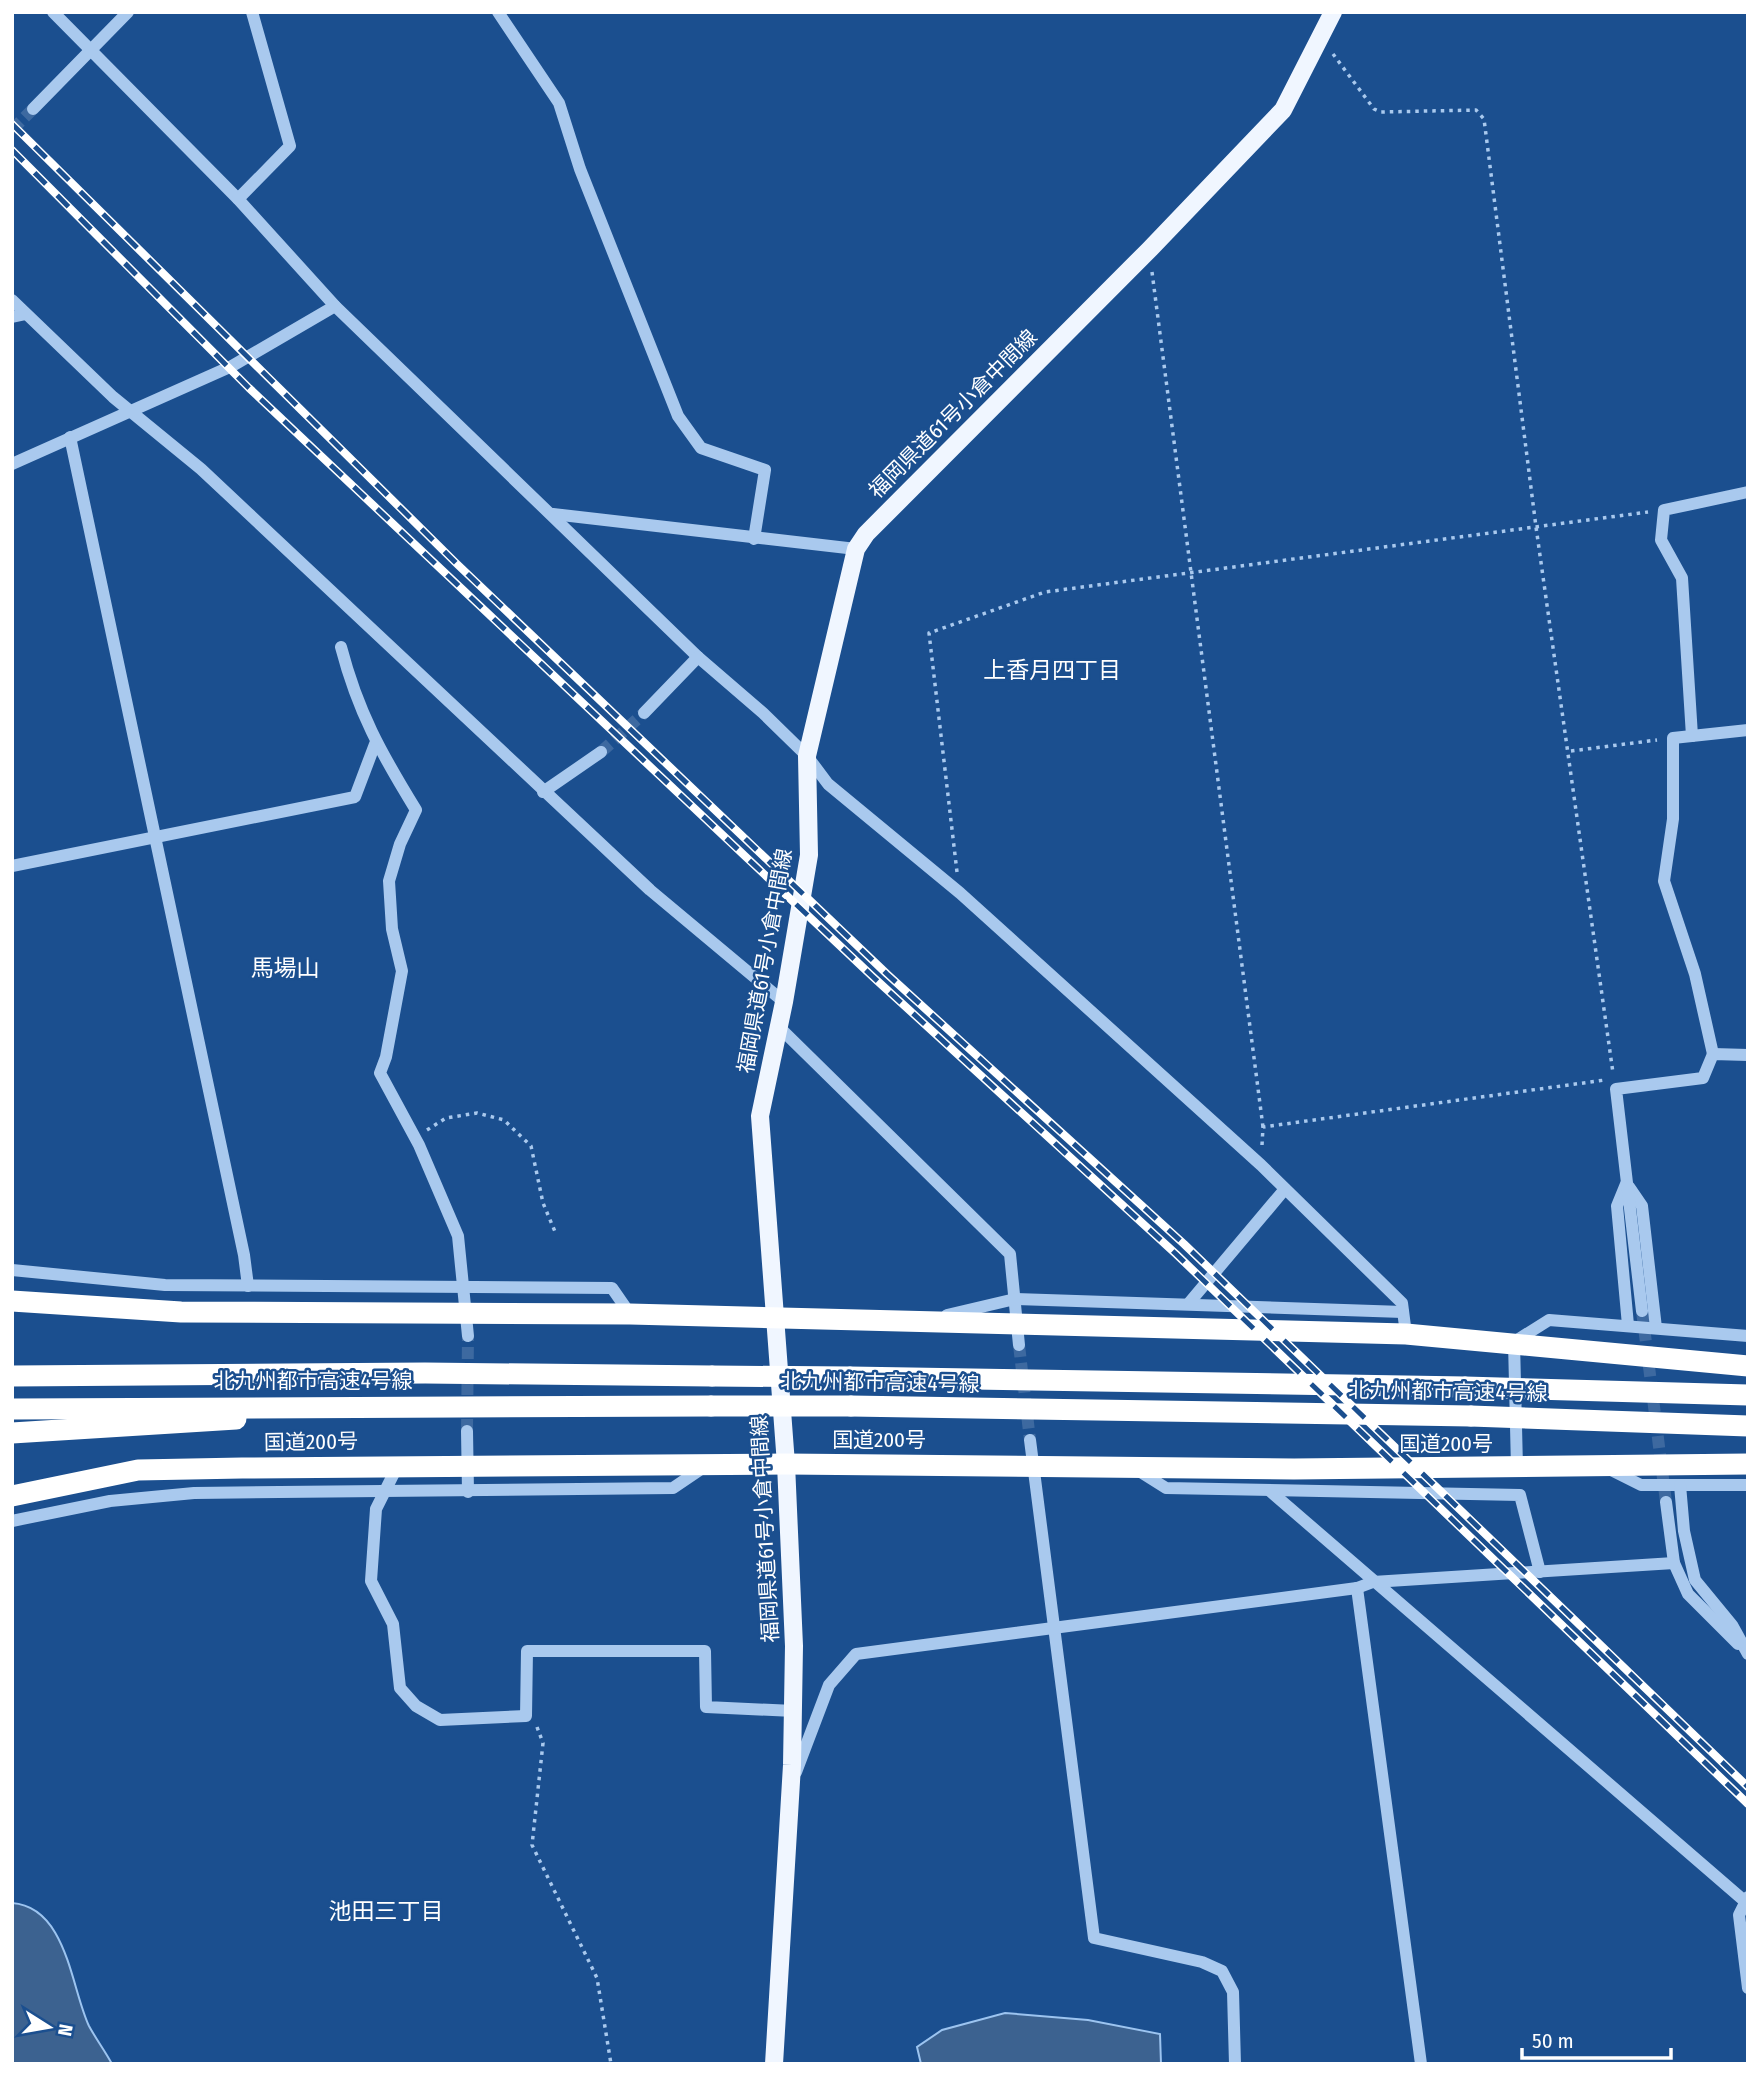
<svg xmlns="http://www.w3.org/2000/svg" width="1760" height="2076" font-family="'Fira Sans Condensed','Noto Sans JP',sans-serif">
<rect width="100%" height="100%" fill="#1b4f8f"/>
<!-- water -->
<g fill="#3c6290" stroke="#9cc4f0" stroke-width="2">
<path d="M 12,1903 C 67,1907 71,1988 89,2026 C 96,2039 105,2051 112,2064 L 12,2064 Z"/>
<polygon points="1005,2013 1088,2020 1160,2034 1161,2064 921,2064 917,2047 942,2030"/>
</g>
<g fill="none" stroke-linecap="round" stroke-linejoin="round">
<!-- minor-tunnel -->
<g stroke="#3d69a0" stroke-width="12" stroke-dasharray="12 6" stroke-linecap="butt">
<polyline points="12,130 33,109"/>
<polyline points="601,752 644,713"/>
<polyline points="1642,1311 1666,1502"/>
<polyline points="1019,1345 1030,1440"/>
<polyline points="467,1431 468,1336"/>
</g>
<!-- path -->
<g stroke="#a9c9ee" stroke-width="3.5" stroke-dasharray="3.5 5" stroke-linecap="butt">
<polyline points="1333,54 1374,109 1381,112 1476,110 1484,119 1536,527 1613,1073"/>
<polyline points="1152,272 1263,1127"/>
<polyline points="1571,751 1657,740"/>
<polyline points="957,872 929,633 1045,592 1648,512"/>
<polyline points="427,1130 446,1118 477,1113 504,1120 531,1146 543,1203 556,1234"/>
<polyline points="1262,1145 1263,1127 1605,1080"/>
<polyline points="537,1727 543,1743 532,1845 597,1978 611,2064"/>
</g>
<!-- minor -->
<g stroke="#a9c9ee" stroke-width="12">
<polyline points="53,12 238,199 335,306 698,657 763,713 807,756 828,784 960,893 1261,1165 1402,1303 1406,1334"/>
<polyline points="498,12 559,103 580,169 678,416 701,448 765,470 754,539"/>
<polyline points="33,109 128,12"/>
<polyline points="238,199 290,146 252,12"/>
<polyline points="12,300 113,397 201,469 650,890 784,1002"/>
<polyline points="12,317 26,314"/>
<polyline points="70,437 244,1255 248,1286"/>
<polyline points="12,464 232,366 335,306"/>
<polyline points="553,514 856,549"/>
<path d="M 341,647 C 358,712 381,753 416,810 L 400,844 L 389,881 L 392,929 L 402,971 L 386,1057 L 380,1073 L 419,1145 L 458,1236 L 468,1336"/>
<polyline points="644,713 698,657"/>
<polyline points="1692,736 1682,578 1661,540 1664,510 1748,492"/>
<polyline points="543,792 601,752"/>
<polyline points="12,866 355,797 375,744"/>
<polyline points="779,1027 1010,1254 1019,1345"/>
<polyline points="1713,1054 1695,974 1664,881 1673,819 1673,738 1748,730"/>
<polyline points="1626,1184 1617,1206 1628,1325"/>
<polyline points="1629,1187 1642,1206 1656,1328"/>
<polyline points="12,1270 165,1285 612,1288 630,1314"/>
<polyline points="1189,1303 1285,1189"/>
<polyline points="1642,1311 1616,1089 1703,1078 1713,1054 1748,1055"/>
<polyline points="947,1315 1015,1299 1403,1312"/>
<polyline points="467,1431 468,1492"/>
<polyline points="1030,1440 1094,1938 1202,1962 1222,1971 1233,1992 1235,2064"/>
<polyline points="398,1465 376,1509 371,1581 393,1624 400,1688 416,1706 440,1720 526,1716 527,1651 705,1651 706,1707 794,1711"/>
<polyline points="1517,1468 1514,1342 1549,1320 1748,1336"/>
<polyline points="1609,1469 1641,1485 1748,1485"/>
<polyline points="1139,1471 1166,1488 1520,1495 1540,1572"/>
<polyline points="1680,1485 1684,1531 1695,1580 1732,1625 1748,1654"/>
<polyline points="1270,1491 1748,1904"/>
<polyline points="1666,1502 1674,1563 1688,1594 1738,1644"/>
<polyline points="12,1521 110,1501 194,1493 673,1488 704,1467"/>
<polyline points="1357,1588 1421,2064"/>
<polyline points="796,1772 829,1685 856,1654 1357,1588 1373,1582 1674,1563"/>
<polyline points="1748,1897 1739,1915 1748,1988"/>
</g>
<!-- major -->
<polyline stroke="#f0f6ff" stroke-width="18" points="774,2064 792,1765 794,1646 786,1464 760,1116 784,1002 809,855 807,756 856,549 866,534 1149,250 1283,110 1333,12"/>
<!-- highway -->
<g stroke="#fff" stroke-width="21">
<polyline points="12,1301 181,1312 630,1314 1406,1334 1748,1366"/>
<polyline points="12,1376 425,1373 712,1376"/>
<polyline points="850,1377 1465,1387"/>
<polyline points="851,1406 1471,1416"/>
<polyline points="12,1409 711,1406"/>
<polyline points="12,1433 236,1419"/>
<polyline points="12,1496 138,1470 242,1468 786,1464 1294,1469 1748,1464"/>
</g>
<!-- rail casing -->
<g stroke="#fff" stroke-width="8">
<g id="rail">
<polyline points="12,124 457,564 887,974 1184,1244 1748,1787"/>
<polyline points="12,150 249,388 872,976 1176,1254 1748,1804"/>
</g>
</g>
<!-- rail -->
<use href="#rail" stroke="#1b4f8f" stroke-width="5" stroke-dasharray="16" stroke-linecap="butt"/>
<!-- highway-bridge -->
<g stroke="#fff" stroke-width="21">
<polyline points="712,1376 850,1377"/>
<polyline points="1465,1387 1748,1395"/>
<polyline points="711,1406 851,1406"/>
<polyline points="1471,1416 1748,1426"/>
</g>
</g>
<g text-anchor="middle" stroke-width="5" stroke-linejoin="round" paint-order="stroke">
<!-- street labels -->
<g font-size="21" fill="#fff" stroke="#1b4f8f">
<text transform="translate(953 414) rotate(-45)" y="7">福岡県道61号小倉中間線</text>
<text transform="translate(765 961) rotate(-80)" y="7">福岡県道61号小倉中間線</text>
<text x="313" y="1388">北九州都市高速4号線</text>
<text transform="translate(880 1383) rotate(1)" y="7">北九州都市高速4号線</text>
<text transform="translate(1448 1392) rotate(1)" y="7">北九州都市高速4号線</text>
<text x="879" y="1447">国道200号</text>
<text transform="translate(311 1442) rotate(-1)" y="7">国道200号</text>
<text x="1446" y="1451">国道200号</text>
<text transform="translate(765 1529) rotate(-93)" y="7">福岡県道61号小倉中間線</text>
</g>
<!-- neighbourhood labels -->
<g font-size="23" fill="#fff" stroke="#1b4f8f">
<text x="1052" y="678">上香月四丁目</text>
<text x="285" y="976">馬場山</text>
<text x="386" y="1919">池田三丁目</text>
</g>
</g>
<!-- border -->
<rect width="1760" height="2076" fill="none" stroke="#ffffff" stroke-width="28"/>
<!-- north arrow -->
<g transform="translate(49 2027) rotate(101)" stroke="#1b4f8f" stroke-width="5" paint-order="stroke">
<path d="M0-5L12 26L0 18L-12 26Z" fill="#ffffff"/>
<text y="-10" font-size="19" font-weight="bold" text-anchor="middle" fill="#ffffff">N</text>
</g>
<!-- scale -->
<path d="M1522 2048v10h149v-10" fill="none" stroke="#ffffff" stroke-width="3.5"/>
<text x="1532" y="2048" font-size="21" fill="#ffffff" stroke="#1b4f8f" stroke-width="5" paint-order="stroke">50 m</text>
</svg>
